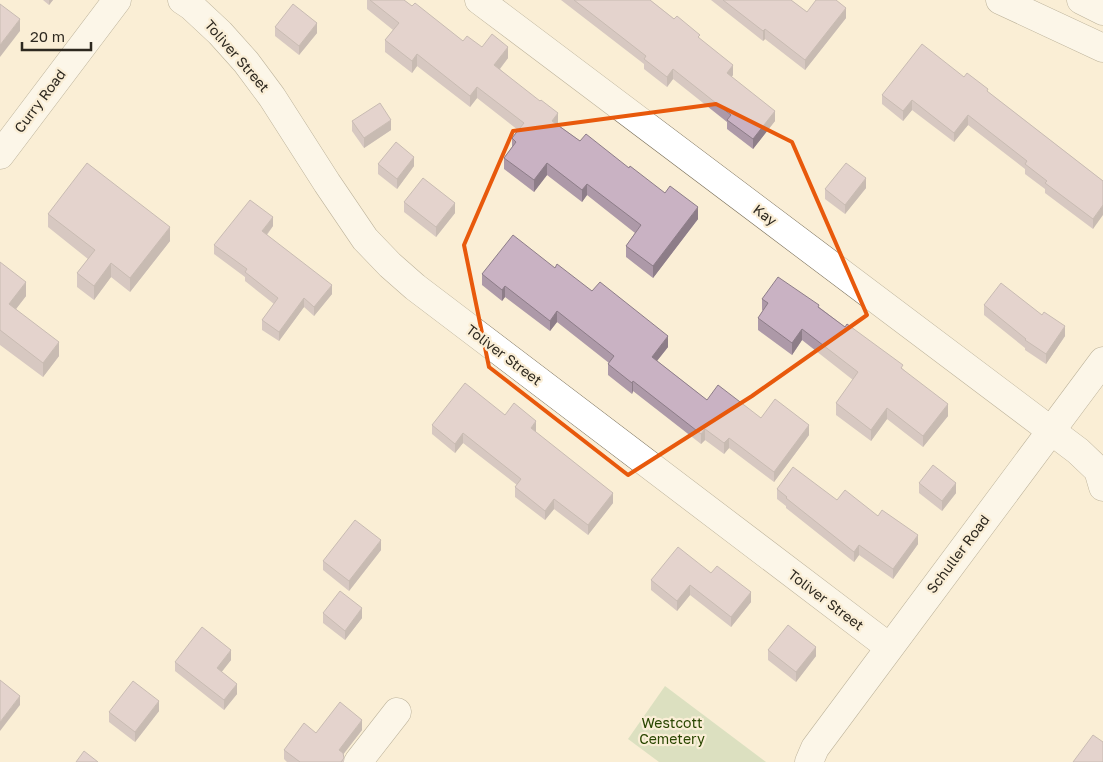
<svg xmlns="http://www.w3.org/2000/svg" width="1103" height="762" font-family="'Golos Text',sans-serif">
<rect width="100%" height="100%" fill="#faeed6"/>
<!-- green -->
<polygon fill="#b8cfa6" points="665,686 766,762 659,762 628,739"/>
<g fill="none" stroke-linecap="round" stroke-linejoin="round">
<!-- minor casing -->
<g stroke="#746a54" stroke-width="29">
<g id="minor">
<polyline points="182,0 191,6 220,33 246,62 272,97 327,183 365,239 390,265 415,287 889,647"/>
<polyline points="479,0 1078,451 1098,470 1103,487"/>
<polyline points="0,155 117,0"/>
<polyline points="358,762 397,712"/>
<polyline points="809,762 815,748 1103,361"/>
</g>
</g>
<!-- major casing -->
<g stroke="#746a54" stroke-width="29">
<g id="major">
<polyline points="1000,0 1103,48"/>
<polyline points="1081,0 1103,11"/>
</g>
</g>
<!-- minor -->
<use href="#minor" stroke="#fff" stroke-width="28"/>
<!-- major -->
<use href="#major" stroke="#fff" stroke-width="28"/>
</g>
<!-- wall -->
<g fill="#ad99a8">
<polygon points="43,0 53,0 49,5"/>
<polygon points="367,0 404,0 412,6 463,41 508,58 500,69 558,124 558,125 580,141 629,168 698,219 653,278 626,257 626,246 635,233 587,195 582,202 547,175 534,192 504,169 504,158 512,147 512,138 518,130 477,98 470,107 417,66 412,73 385,52 385,40 393,30 367,9"/>
<polygon points="561,0 650,0 700,39 733,75 731,77 775,121 753,149 727,129 727,122 673,79 667,87 644,69 644,64"/>
<polygon points="711,0 791,0 807,12 846,18 805,70 765,39 763,41"/>
<polygon points="275,27 317,33 299,55 275,36"/>
<polygon points="964,77 988,92 1103,181 1093,229 1045,193 1045,189 1025,174 1025,169 968,125 954,142 912,110 903,121 882,104 882,95"/>
<polygon points="352,121 391,130 364,148 352,131"/>
<polygon points="378,164 414,166 397,189 378,174"/>
<polygon points="866,188 845,214 825,199 825,189"/>
<polygon points="404,202 455,213 436,237 404,212"/>
<polygon points="48,214 170,241 130,292 111,277 94,300 77,287 77,273 88,259 48,227"/>
<polygon points="273,226 267,235 332,294 314,316 304,307 279,341 262,330 262,320 274,304 245,281 245,277 214,254 214,245"/>
<polygon points="0,263 26,296 16,309 59,356 43,377 0,345"/>
<polygon points="555,268 592,291 668,347 657,361 707,400 761,418 809,435 774,482 729,448 724,454 705,440 701,444 633,391 632,394 608,375 608,364 609,363 557,322 550,331 505,297 502,301 482,285 482,274"/>
<polygon points="762,299 819,307 845,327 903,369 948,416 923,447 887,419 871,441 836,415 836,403 853,380 802,340 792,355 758,330 758,318 763,311 762,310"/>
<polygon points="984,305 1065,336 1046,364 1025,350 1025,348 984,315"/>
<polygon points="505,415 536,431 535,432 613,503 588,535 554,509 545,520 515,497 515,487 517,485 463,443 455,453 432,434 432,425"/>
<polygon points="919,483 956,493 942,511 919,493"/>
<polygon points="777,489 837,500 878,516 918,544 893,579 859,555 854,562 786,508 786,506 777,499"/>
<polygon points="381,550 349,591 323,570 323,561"/>
<polygon points="711,573 751,602 731,627 690,595 677,611 651,590 651,580"/>
<polygon points="323,613 362,618 345,640 323,623"/>
<polygon points="768,650 816,656 796,682 768,660"/>
<polygon points="231,660 221,672 237,694 224,710 175,671 175,662"/>
<polygon points="159,711 135,742 109,722 109,712"/>
<polygon points="362,730 343,754 344,762 287,762 284,759 284,750 316,733"/>
</g>
<!-- shaded-wall -->
<g fill="#8d7d88">
<polygon points="49,0 53,0 49,5"/>
<polygon points="846,8 846,18 805,70 805,60"/>
<polygon points="20,19 20,31 0,57 0,45"/>
<polygon points="317,23 317,33 299,55 299,46"/>
<polygon points="765,29 765,39 763,41 763,31"/>
<polygon points="508,47 508,58 494,76 494,65"/>
<polygon points="417,54 417,66 412,73 412,61"/>
<polygon points="733,65 733,75 727,83 727,73"/>
<polygon points="673,69 673,79 667,87 667,77"/>
<polygon points="477,87 477,98 470,107 470,96"/>
<polygon points="912,100 912,110 903,121 903,111"/>
<polygon points="775,111 775,121 753,149 753,139"/>
<polygon points="558,113 558,124 552,132 552,121"/>
<polygon points="968,115 968,125 954,142 954,133"/>
<polygon points="391,120 391,130 364,148 364,138"/>
<polygon points="414,157 414,166 397,189 397,179"/>
<polygon points="547,163 547,175 534,192 534,180"/>
<polygon points="866,178 866,188 845,214 845,205"/>
<polygon points="587,184 587,195 582,202 582,190"/>
<polygon points="455,203 455,213 436,237 436,227"/>
<polygon points="1103,205 1103,215 1093,229 1093,219"/>
<polygon points="698,207 698,219 653,278 653,266"/>
<polygon points="273,217 273,226 262,240 262,231"/>
<polygon points="170,227 170,241 130,292 130,278"/>
<polygon points="111,263 111,277 94,300 94,286"/>
<polygon points="26,282 26,296 9,318 9,304"/>
<polygon points="332,285 332,294 314,316 314,307"/>
<polygon points="505,286 505,297 502,301 502,290"/>
<polygon points="304,298 304,307 279,341 279,332"/>
<polygon points="557,311 557,322 550,331 550,321"/>
<polygon points="1065,326 1065,336 1046,364 1046,354"/>
<polygon points="802,329 802,340 792,355 792,343"/>
<polygon points="668,336 668,347 652,367 652,357"/>
<polygon points="59,342 59,356 43,377 43,363"/>
<polygon points="633,381 633,391 632,394 632,383"/>
<polygon points="948,404 948,416 923,447 923,436"/>
<polygon points="887,408 887,419 871,441 871,430"/>
<polygon points="536,421 536,431 531,438 531,428"/>
<polygon points="809,425 809,435 774,482 774,472"/>
<polygon points="705,429 705,440 701,444 701,434"/>
<polygon points="463,433 463,443 455,453 455,444"/>
<polygon points="729,438 729,448 724,454 724,443"/>
<polygon points="956,483 956,493 942,511 942,501"/>
<polygon points="613,493 613,503 588,535 588,525"/>
<polygon points="554,499 554,509 545,520 545,511"/>
<polygon points="918,535 918,544 893,579 893,569"/>
<polygon points="381,540 381,550 349,591 349,581"/>
<polygon points="859,545 859,555 854,562 854,552"/>
<polygon points="690,585 690,595 677,611 677,601"/>
<polygon points="751,592 751,602 731,627 731,617"/>
<polygon points="362,608 362,618 345,640 345,631"/>
<polygon points="816,647 816,656 796,682 796,672"/>
<polygon points="231,650 231,660 217,678 217,668"/>
<polygon points="237,684 237,694 224,710 224,700"/>
<polygon points="20,696 20,705 0,731 0,722"/>
<polygon points="159,701 159,711 135,742 135,732"/>
<polygon points="362,720 362,730 339,760 339,750"/>
</g>
<!-- building -->
<g fill="#c9b2c3" stroke="#8d7d88">
<polygon points="370,0 404,0 412,6 415,3 463,41 467,36 482,47 492,34 508,47 494,65 540,101 541,100 558,113 552,121 580,141 586,134 629,168 630,166 665,193 670,186 698,207 653,266 626,246 641,225 587,184 582,190 547,163 534,180 504,158 516,142 512,138 524,123 477,87 470,96 417,54 412,61 385,40 399,23"/>
<polygon points="574,0 650,0 674,19 677,16 700,35 698,37 733,65 727,73 775,111 753,139 727,120 731,115 673,69 667,77 644,59 646,56"/>
<polygon points="723,0 791,0 807,12 816,0 836,0 846,8 805,60 765,29 763,31"/>
<polygon points="0,4 20,19 0,45"/>
<polygon points="293,4 317,23 299,46 275,27"/>
<polygon points="922,44 964,77 967,73 988,89 987,91 1103,181 1103,205 1093,219 1045,183 1047,181 1025,164 1027,161 968,115 954,133 912,100 903,111 882,95"/>
<polygon points="380,103 391,120 364,138 352,121"/>
<polygon points="396,142 414,157 397,179 378,164"/>
<polygon points="87,163 170,227 130,278 111,263 94,286 77,273 95,250 48,214"/>
<polygon points="846,163 866,178 845,205 825,189"/>
<polygon points="423,178 455,203 436,227 404,202"/>
<polygon points="250,200 273,217 262,231 332,285 314,307 304,298 279,332 262,320 278,298 245,272 247,269 214,245"/>
<polygon points="513,235 555,268 557,264 592,291 600,282 668,336 652,357 707,400 718,385 761,418 775,399 809,425 774,472 729,438 724,443 705,429 701,434 633,381 632,383 608,364 614,356 557,311 550,321 505,286 502,290 482,274"/>
<polygon points="0,262 26,282 9,304 59,342 43,363 0,330"/>
<polygon points="778,277 819,305 818,307 845,327 847,324 903,365 901,368 948,404 923,436 887,408 871,430 836,403 858,372 802,329 792,343 758,318 768,303 762,299"/>
<polygon points="1001,283 1042,315 1044,312 1065,326 1046,354 1025,340 1026,339 984,305"/>
<polygon points="465,383 505,415 514,403 536,421 531,428 613,493 588,525 554,499 545,511 515,487 521,479 463,433 455,444 432,425"/>
<polygon points="933,465 956,483 942,501 919,483"/>
<polygon points="793,467 837,500 845,490 878,516 882,510 918,535 893,569 859,545 854,552 786,498 787,497 777,489"/>
<polygon points="355,520 381,540 349,581 323,561"/>
<polygon points="678,547 711,573 717,566 751,592 731,617 690,585 677,601 651,580"/>
<polygon points="340,591 362,608 345,631 323,613"/>
<polygon points="788,625 816,647 796,672 768,650"/>
<polygon points="202,627 231,650 217,668 237,684 224,700 175,662"/>
<polygon points="0,680 20,696 0,722"/>
<polygon points="133,681 159,701 135,732 109,712"/>
<polygon points="340,702 362,720 339,750 343,753 344,758 341,762 300,762 284,750 304,723 316,733"/>
<polygon points="1093,735 1103,742 1103,762 1073,762"/>
<polygon points="84,751 98,762 76,762"/>
</g>
<!-- marked area -->
<path d="M0 0H1103V762H0ZM 716,104 L 792,142 L 867,315 L 752,396 L 628,475 L 489,367 L 464,245 L 513,131 Z" fill="#faeed6" fill-opacity=".55" fill-rule="evenodd"/>
<path fill="none" stroke="#e8590c" stroke-width="4" stroke-linejoin="round" d="M 716,104 L 792,142 L 867,315 L 752,396 L 628,475 L 489,367 L 464,245 L 513,131 Z"/>
<g text-anchor="middle" stroke-width="4.5" stroke-linejoin="round" paint-order="stroke">
<!-- street labels -->
<g font-size="14" fill="#2d281f" stroke="#faeed6">
<text transform="translate(237 56) rotate(49)" y="5">Toliver Street</text>
<text transform="translate(40 101) rotate(-53)" y="5">Curry Road</text>
<text transform="translate(765 215) rotate(37)" y="5">Kay</text>
<text transform="translate(504 355) rotate(37)" y="5">Toliver Street</text>
<text transform="translate(958 554) rotate(-53)" y="5">Schuller Road</text>
<text transform="translate(826 600) rotate(37)" y="5">Toliver Street</text>
</g>
<!-- park labels -->
<g font-size="14" fill="#294601" stroke="#faeed6">
<text x="672" y="728">Westcott<tspan x="672" dy="16">Cemetery</tspan></text>
</g>
</g>
<!-- scale -->
<path d="M22 42v8h69v-8" fill="none" stroke="#2d281f" stroke-width="2.5"/>
<text x="30" y="42" font-size="15" fill="#2d281f" stroke="#faeed6" stroke-width="4" paint-order="stroke">20 m</text>
</svg>
